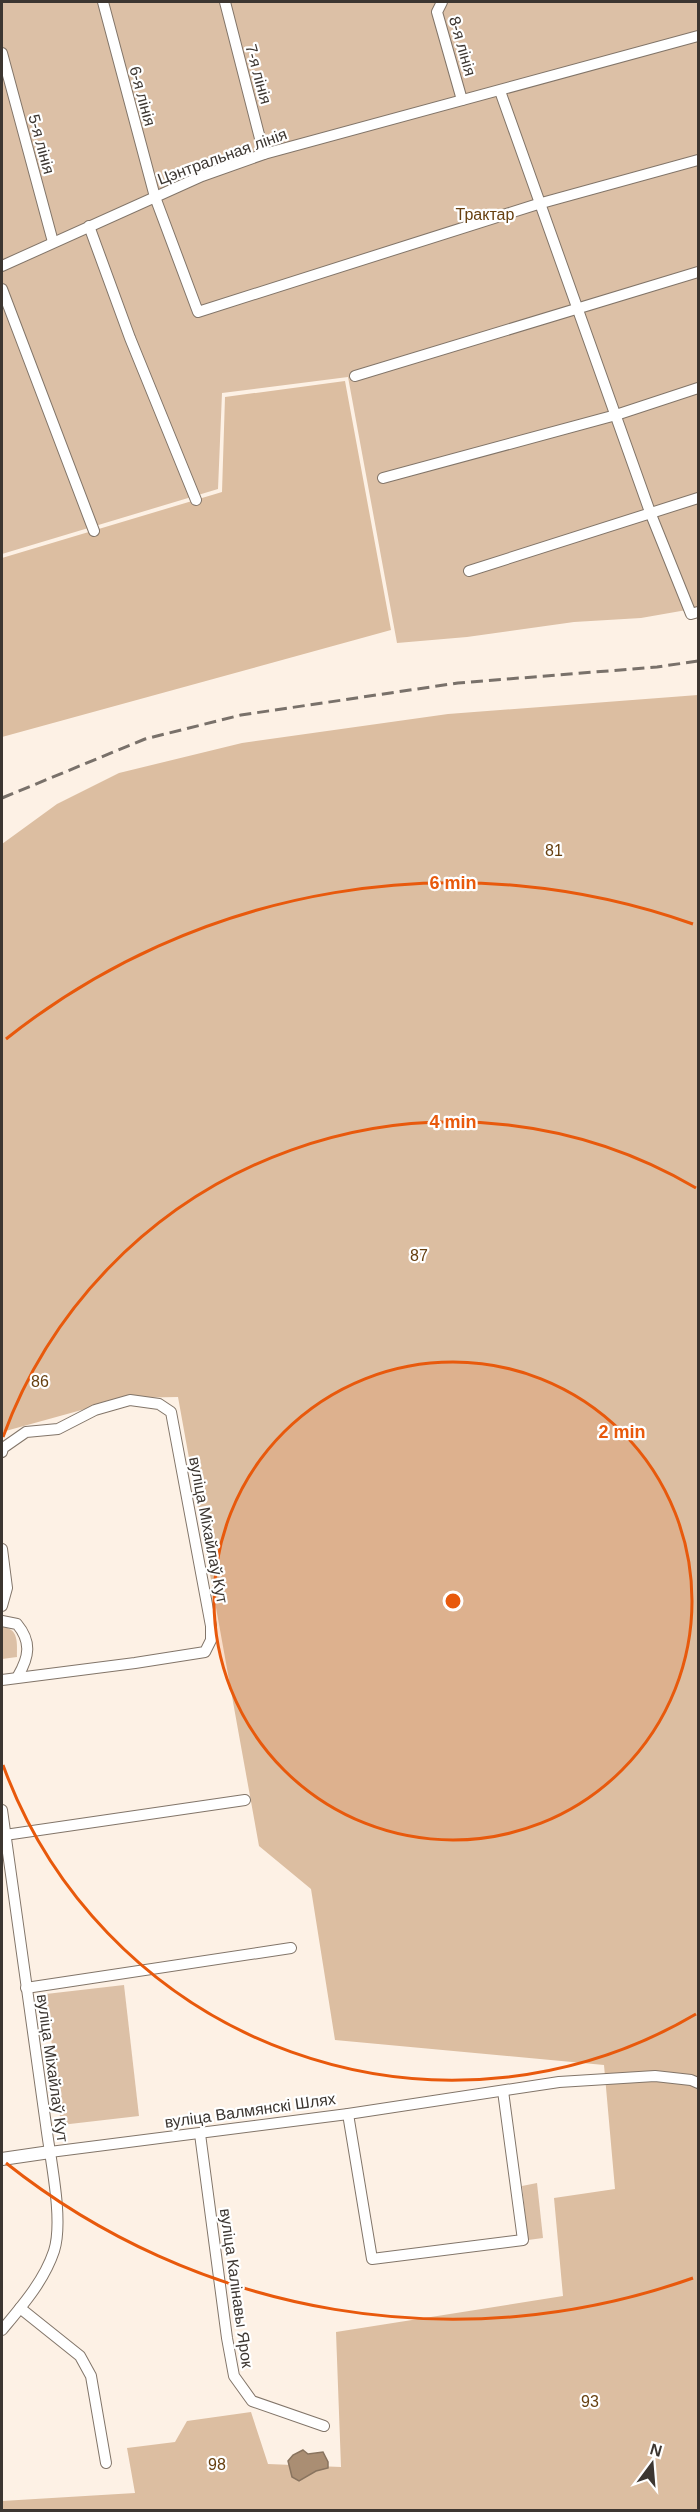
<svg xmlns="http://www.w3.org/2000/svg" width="700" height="2512" font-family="Helvetica,sans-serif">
<rect width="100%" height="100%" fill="#fdf1e5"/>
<!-- green -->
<g fill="#dcc0a6">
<polygon points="2,2 698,2 698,608 641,618 574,622 467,637 397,643 348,377 222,393 218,489 2,554"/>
<path d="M 2,1627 C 19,1628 17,1643 17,1657 L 2,1659 Z"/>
<polygon points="124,1985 139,2116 61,2125 46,1994"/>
<polygon points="537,2183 543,2238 528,2240 522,2186"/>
</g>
<!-- forest -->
<g fill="#dcbea1">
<polygon points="345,381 391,630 2,737 2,558 222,492 225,397"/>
<polygon points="698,695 698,2510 2,2510 2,2501 135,2493 127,2448 175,2442 187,2421 251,2412 268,2464 341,2467 336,2332 563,2296 554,2198 615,2189 604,2065 335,2040 311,1889 259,1846 178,1397 125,1398 2,1432 2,844 57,804 119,773 242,743 448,714"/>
</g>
<!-- water -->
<polygon fill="#aa8e73" stroke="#89745f" stroke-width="1.5" points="303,2450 308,2454 323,2452 328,2462 328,2468 316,2471 299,2481 292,2477 288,2461 293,2455"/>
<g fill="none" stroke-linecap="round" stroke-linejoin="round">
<!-- minor casing -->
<g stroke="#827569" stroke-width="12">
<g id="minor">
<polyline points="103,2 155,197 198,312 538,204 698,160"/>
<polyline points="225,2 264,154"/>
<polyline points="442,2 437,12 462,100"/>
<polyline points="2,53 53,242"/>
<polyline points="500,91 650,512 691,614 698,612"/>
<polyline points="89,226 130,338 196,500"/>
<polyline points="2,266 202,176 264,154 698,36"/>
<polyline points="2,289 94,531"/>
<polyline points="355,376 698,272"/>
<polyline points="383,478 616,415 698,388"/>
<polyline points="469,571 698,498"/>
<polyline points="2,1452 3,1448 26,1432 58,1429 95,1410 130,1400 159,1404 171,1412 211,1626 211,1640 205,1652 135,1663 2,1680"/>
<polyline points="2,1549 7,1588 2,1606"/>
<path d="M 2,1621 L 17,1624 C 32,1642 29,1657 18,1676"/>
<path d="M 2,1810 C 16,1915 32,2020 46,2125 C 50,2158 64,2220 54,2251 C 44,2281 22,2306 2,2330"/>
<polyline points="5,1835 245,1800"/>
<polyline points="26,1988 291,1948"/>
<polyline points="348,2114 372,2259 523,2240 503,2091"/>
<polyline points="200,2134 227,2338 234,2376 252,2401 324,2426"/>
<polyline points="50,2152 348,2114 559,2082 655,2076 691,2080 698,2083"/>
<polyline points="20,2308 80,2356 91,2376 106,2463"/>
</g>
</g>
<!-- tertiary casing -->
<g stroke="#827569" stroke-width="14">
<polyline id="tertiary" points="2,2159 50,2152"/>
</g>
<!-- minor -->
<use href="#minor" stroke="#fff" stroke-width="10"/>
<!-- tertiary -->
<use href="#tertiary" stroke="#fff" stroke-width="12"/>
<!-- rail -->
<polyline stroke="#79716a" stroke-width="3" stroke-dasharray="12 6" stroke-linecap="butt" points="2,798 145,739 241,715 458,683 657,667 698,661"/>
</g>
<!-- distance rings -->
<circle cx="453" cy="1601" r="239" fill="#e8590c" fill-opacity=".12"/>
<g fill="none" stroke="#e8590c" stroke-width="3">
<circle cx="453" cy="1601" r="239"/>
<path d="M696 2014A479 479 0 0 1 3 1765M3 1437A479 479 0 0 1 696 1188"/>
<path d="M693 2278A718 718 0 0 1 6 2163M6 1039A718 718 0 0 1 693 924"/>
</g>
<g text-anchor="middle" stroke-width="4.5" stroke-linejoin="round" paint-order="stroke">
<!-- street labels -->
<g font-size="16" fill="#3c3631" stroke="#fff">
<text transform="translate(463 46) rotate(74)" y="6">8-я лінія</text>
<text transform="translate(259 74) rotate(75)" y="6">7-я лінія</text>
<text transform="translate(143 96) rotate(75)" y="6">6-я лінія</text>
<text transform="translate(42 144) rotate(75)" y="6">5-я лінія</text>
<text transform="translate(222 156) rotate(-20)" y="6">Цэнтральная лінія</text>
<text transform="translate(209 1530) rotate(79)" y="6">вуліца Міхайлаў Кут</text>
<text transform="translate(53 2068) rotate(82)" y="6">вуліца Міхайлаў Кут</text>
<text transform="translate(250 2110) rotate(-8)" y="6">вуліца Валмянскі Шлях</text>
<text transform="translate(237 2288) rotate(82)" y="6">вуліца Калінавы Ярок</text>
</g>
<!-- park labels -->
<g font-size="16" fill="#674010" stroke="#fff">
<text x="485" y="220">Трактар</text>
<text x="554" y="856">81</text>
<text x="419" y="1261">87</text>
<text x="40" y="1387">86</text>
<text x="590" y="2407">93</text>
<text x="217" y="2470">98</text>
</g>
</g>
<circle cx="453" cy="1601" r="9" fill="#e8590c" stroke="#fff" stroke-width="3"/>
<g font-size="18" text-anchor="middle" font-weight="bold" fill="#e8590c" stroke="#fff" stroke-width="4.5" stroke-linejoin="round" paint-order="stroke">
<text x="453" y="889">6 min</text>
<text x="453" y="1128">4 min</text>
<text x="622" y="1438">2 min</text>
</g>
<!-- border -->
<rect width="700" height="2512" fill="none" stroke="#3c3631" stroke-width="6"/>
<!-- north arrow -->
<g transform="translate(652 2464) rotate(16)" stroke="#ffffff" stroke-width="4.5" paint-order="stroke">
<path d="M0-4.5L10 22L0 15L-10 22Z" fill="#3c3631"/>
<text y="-9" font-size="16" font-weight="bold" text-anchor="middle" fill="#3c3631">N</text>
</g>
</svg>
